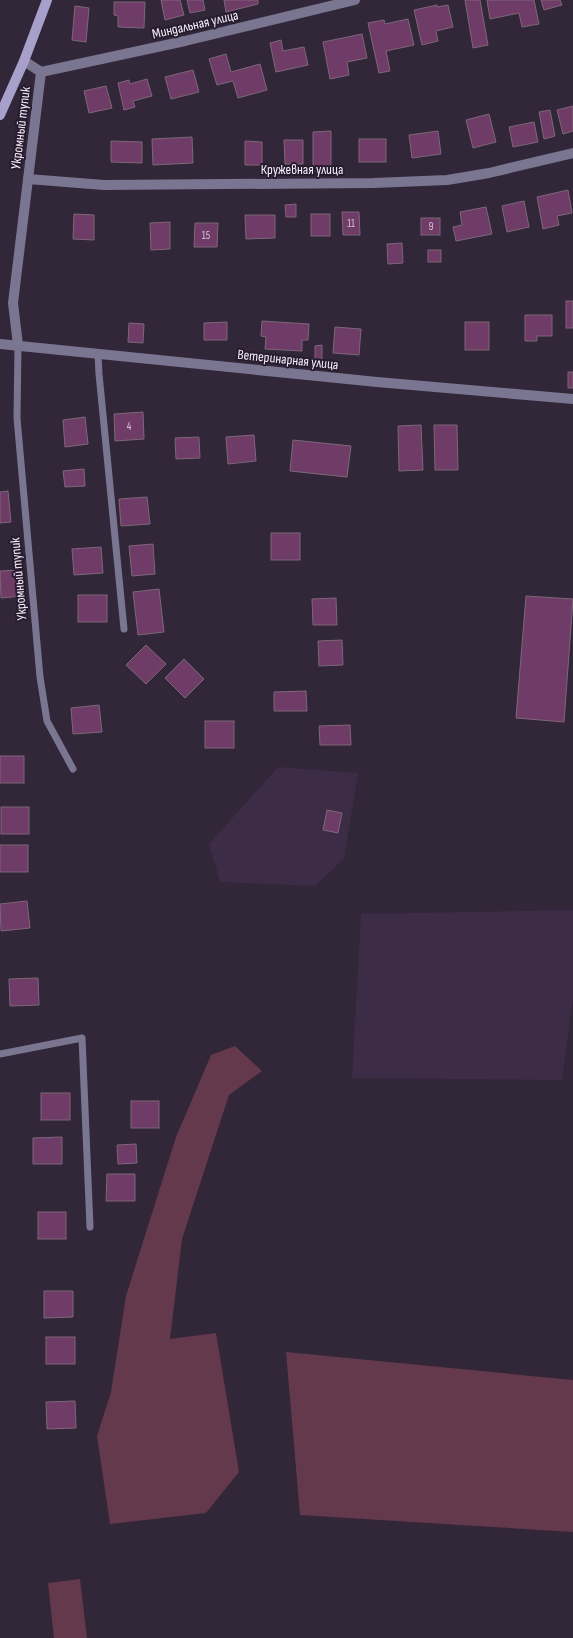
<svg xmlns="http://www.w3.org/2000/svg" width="573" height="1638" font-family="'Sofia Sans Condensed',sans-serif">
<rect width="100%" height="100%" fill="#322639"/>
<!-- built -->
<g fill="#3c2c45">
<polygon points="278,767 358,773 344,859 315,886 220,882 209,844"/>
<polygon points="573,910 573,998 562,1080 352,1078 361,914"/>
</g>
<!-- green -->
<g fill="#63394b">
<polygon points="235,1046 262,1071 229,1095 182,1239 170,1339 216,1333 239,1472 206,1513 110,1524 97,1436 111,1392 126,1296 176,1137 211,1055"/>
<polygon points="286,1352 573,1380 573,1532 300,1515"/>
<polygon points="80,1579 87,1638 54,1638 48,1583"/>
</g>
<!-- building -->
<g fill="#6f3c67" stroke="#7d6779">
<polygon points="161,0 180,0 184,15 165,20"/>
<polygon points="187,0 203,0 205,10 190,13"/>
<polygon points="224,0 258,0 258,4 226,12"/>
<polygon points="465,0 480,0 488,45 473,48"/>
<polygon points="487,0 534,0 539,24 522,27 519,13 490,19"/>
<polygon points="541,0 560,0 562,5 544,10"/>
<polygon points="114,2 145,2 144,28 118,27 118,16 114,15"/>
<polygon points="437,5 437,7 448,5 453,27 436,31 438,41 422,45 414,10"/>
<polygon points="75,6 89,8 86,42 72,40"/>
<polygon points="408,19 414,45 386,51 390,71 379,73 368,23 384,20 385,24"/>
<polygon points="362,34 367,58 347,62 349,75 330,79 323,42"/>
<polygon points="281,40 283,51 304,47 308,65 276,72 270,43"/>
<polygon points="226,54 231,72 260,64 267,90 238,98 233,81 217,85 209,59"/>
<polygon points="193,70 199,92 171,99 165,77"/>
<polygon points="147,79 152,96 133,101 135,107 124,110 118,83 129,80 130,84"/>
<polygon points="106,86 112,108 89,113 84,91"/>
<polygon points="573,106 573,131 563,134 557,110"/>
<polygon points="550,110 555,136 544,139 539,112"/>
<polygon points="489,114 496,142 473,148 466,120"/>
<polygon points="534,122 538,142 513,147 509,127"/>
<polygon points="331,131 331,172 313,172 313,132"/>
<polygon points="438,131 441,154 412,158 409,135"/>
<polygon points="192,137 193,163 153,165 152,139"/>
<rect x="359" y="139" width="27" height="23"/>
<polygon points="284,140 303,140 303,164 285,164"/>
<polygon points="111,141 142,142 142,163 111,162"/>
<polygon points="245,141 262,142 262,165 245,165"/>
<polygon points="568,190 572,213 557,216 559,225 543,229 537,197"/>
<polygon points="524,201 529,227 507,232 502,206"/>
<polygon points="296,204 296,217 286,217 285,205"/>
<polygon points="486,207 492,234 456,241 453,227 462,225 460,212"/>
<polygon points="342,212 359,212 360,235 343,235"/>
<polygon points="74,214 94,215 94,240 73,239"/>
<rect x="311" y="214" width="19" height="22"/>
<polygon points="245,215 275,215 275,238 246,239"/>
<rect x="421" y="218" width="19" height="17"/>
<polygon points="170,222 170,249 151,250 150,223"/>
<polygon points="195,223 218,223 217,247 194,247"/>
<polygon points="402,243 403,263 388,264 387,244"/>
<rect x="428" y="250" width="13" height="12"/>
<rect x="566" y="301" width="7" height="27"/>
<polygon points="525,315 552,315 552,336 537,336 537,341 525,341"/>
<polygon points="262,321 309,324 308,340 302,340 302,351 265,349 266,337 261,336"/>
<polygon points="227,322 227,340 204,340 204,323"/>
<rect x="465" y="322" width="24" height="28"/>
<polygon points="129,323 144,324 143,343 128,342"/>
<polygon points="335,327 361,329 359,355 333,353"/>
<polygon points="322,345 322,363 315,363 315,346"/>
<rect x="568" y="372" width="5" height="16"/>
<polygon points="143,412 144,439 115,441 114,414"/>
<polygon points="85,417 88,444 65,447 63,420"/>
<polygon points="421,425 423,470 399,471 398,426"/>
<polygon points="434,425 457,425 458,470 435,470"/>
<polygon points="254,435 256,461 228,464 226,437"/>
<polygon points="199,437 200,458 176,459 175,438"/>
<polygon points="293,440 351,446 347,477 290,471"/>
<polygon points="84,469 85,486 65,487 63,471"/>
<polygon points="8,491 11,522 0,523 0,492"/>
<polygon points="147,497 150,524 121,526 119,499"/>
<rect x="271" y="533" width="29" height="27"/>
<polygon points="153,544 155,574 132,576 129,546"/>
<polygon points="101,547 103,573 74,575 72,549"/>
<polygon points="20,570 22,596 1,598 0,571"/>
<polygon points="159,589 164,632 138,635 133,592"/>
<rect x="78" y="595" width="29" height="27"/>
<polygon points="526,596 573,599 564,722 516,718"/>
<polygon points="336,598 337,625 313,625 312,599"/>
<polygon points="342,640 343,665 319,666 318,641"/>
<polygon points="146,645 166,664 146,684 126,665"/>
<polygon points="184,659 204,679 185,698 165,678"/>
<polygon points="306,691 307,711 274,711 274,692"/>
<polygon points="99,705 102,732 73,734 71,708"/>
<rect x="205" y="721" width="29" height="27"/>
<polygon points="350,725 351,745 320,745 319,726"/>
<rect x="0" y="756" width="24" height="27"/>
<rect x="1" y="807" width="28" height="27"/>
<polygon points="327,810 342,813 338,833 323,830"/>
<rect x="0" y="845" width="28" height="27"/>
<polygon points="27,901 30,928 1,931 0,904"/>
<polygon points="38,978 39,1005 10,1006 9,979"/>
<rect x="41" y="1093" width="29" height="27"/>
<rect x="131" y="1101" width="28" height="27"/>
<polygon points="62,1137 62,1164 33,1164 33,1138"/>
<polygon points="136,1144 137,1163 118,1164 117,1145"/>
<polygon points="107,1174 135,1174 135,1201 106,1201"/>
<rect x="38" y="1212" width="28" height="27"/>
<polygon points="44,1291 73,1291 73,1317 44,1318"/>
<rect x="46" y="1337" width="29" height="27"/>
<polygon points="75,1401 76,1428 47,1429 46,1402"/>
</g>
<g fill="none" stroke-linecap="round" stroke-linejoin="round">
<!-- lane -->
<g stroke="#7a7691" stroke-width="7">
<polyline points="18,345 17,418 40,677 47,721 73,769"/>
<polyline points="98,354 99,374 124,629"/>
<polyline points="0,1054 82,1038 90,1227"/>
</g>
<!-- street -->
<g stroke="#7a7691" stroke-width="10">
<polyline points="41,72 185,41 355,0"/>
<polyline points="28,179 104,185 374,183 447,180 489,173 573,153"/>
<polyline points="0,344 377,382 573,399"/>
<polyline points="18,345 13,303 41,72 24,61"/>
</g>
<!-- secondary -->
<polyline stroke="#a7a0cb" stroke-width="10" points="0,115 24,61 47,0"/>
</g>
<g text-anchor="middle" stroke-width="4" stroke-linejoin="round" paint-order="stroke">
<!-- number labels -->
<g font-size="11" fill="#d6c3d8">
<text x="351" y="227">11</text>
<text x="431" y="230">9</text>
<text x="206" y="239">15</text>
<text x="129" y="430">4</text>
</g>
<!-- street labels -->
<g font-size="14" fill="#f8f0fd" stroke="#281c2f">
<text transform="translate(195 24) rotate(-13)" y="5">Миндальная улица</text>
<text transform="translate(20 128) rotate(-83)" y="5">Укромный тупик</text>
<text x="302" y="174">Кружевная улица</text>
<text transform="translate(288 359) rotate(6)" y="5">Ветеринарная улица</text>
<text transform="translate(18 579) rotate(-95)" y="5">Укромный тупик</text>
</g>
</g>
</svg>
